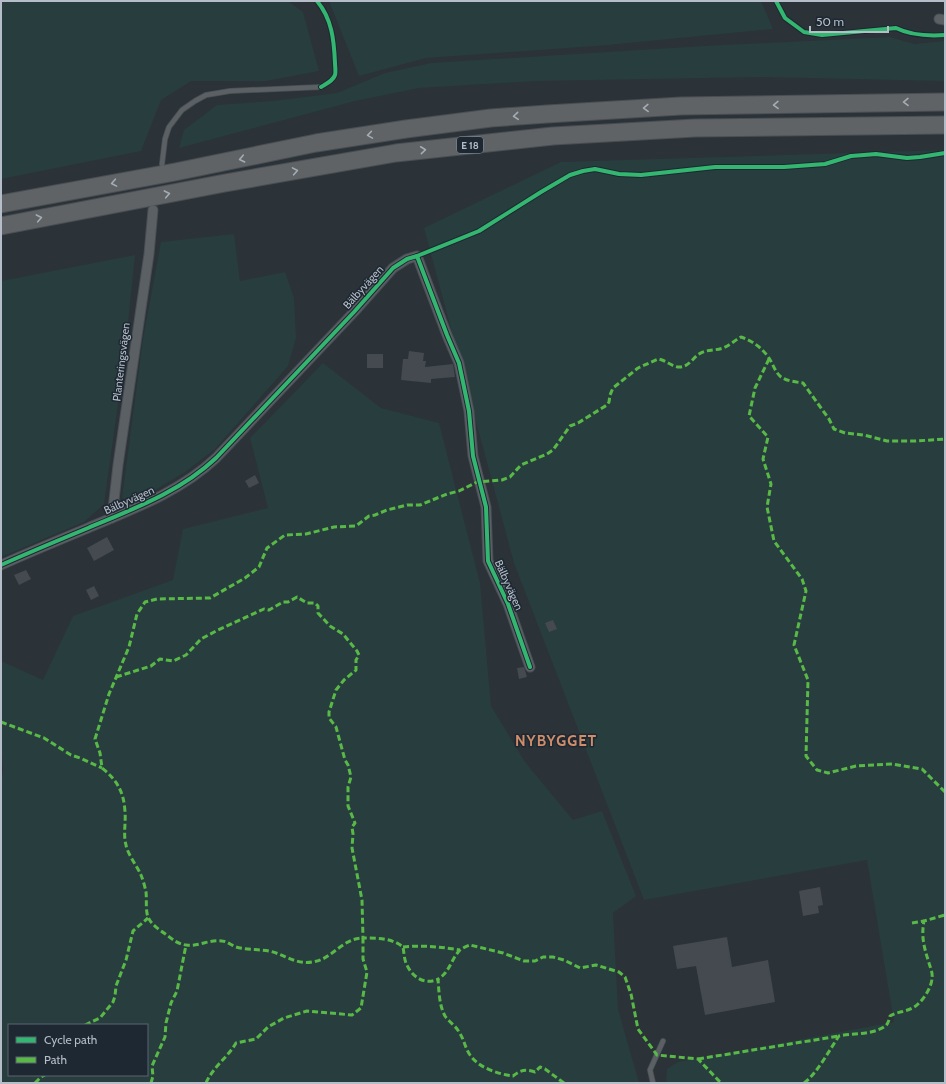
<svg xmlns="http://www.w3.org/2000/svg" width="946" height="1084" font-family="Cabin,sans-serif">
<rect width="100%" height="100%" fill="#2b3238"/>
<!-- green -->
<g fill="#283d3e" fill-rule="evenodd">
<polygon points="1,1 288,1 303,12 319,71 266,81 191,81 161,100 141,151 1,179"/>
<polygon points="329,1 761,1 773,29 608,45 426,58 359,76"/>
<polygon points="890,37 914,44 945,41 945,81 762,77 537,81 419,88 355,101 179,148 184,130 217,105 273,101 337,93 385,73 431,63 703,46"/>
<polygon points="945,150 945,1083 666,1083 667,1069 678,1062 894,1022 867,860 644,900 514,563 424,228 561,162"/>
<polygon points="234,234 240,281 285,272 294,298 296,338 288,366 215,449 185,472 140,499 129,501 122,498 143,339 161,242"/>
<polygon points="135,255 124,361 104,504 84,522 1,557 1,281"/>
<path d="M 323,363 L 381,408 L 439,423 L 480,583 L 491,706 L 525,762 L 573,820 L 602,811 L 636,896 L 613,913 L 618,1009 L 639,1083 L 1,1083 L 1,784 L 3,770 L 1,743 L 1,661 L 43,680 L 73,616 L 173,580 L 183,529 L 268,508 L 250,438 ZM 9,1025 L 147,1025 L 147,1075 L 9,1075 Z"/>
</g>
<!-- building -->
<g fill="#444a50">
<polygon points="409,351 424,353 423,361 426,361 425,367 453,364 455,377 431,379 431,383 401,380 403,359 408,359"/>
<rect x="367" y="354" width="16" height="14"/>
<polygon points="255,475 259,483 249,488 245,481"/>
<polygon points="107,537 114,550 94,561 87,548"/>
<polygon points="26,570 31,579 19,585 14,575"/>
<polygon points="94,586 99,596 91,600 86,590"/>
<polygon points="553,620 557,629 549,632 545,623"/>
<polygon points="524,667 527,677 519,679 517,668"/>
<polygon points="820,887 823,905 818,906 819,913 803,916 799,891"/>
<polygon points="727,937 732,967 768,960 775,1002 705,1015 696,966 677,969 673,946"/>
</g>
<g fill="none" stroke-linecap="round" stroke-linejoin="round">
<!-- lane casing -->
<g stroke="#484e53" stroke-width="6">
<g id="lane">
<polyline points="162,164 165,139 169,127 182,110 195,101 206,95 230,91 321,87"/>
<polyline points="653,1083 650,1070 663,1041"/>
</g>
</g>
<!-- street casing -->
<g stroke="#484e53" stroke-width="11">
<g id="street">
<polyline points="939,19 945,20"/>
<polyline points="112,518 118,465 149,254 153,210"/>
<path d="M 1,565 C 30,552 59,540 88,528 C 133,509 180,492 216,458 L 354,312 L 393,268 L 407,259 L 417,256 L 447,335 L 459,363 L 469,411 L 473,456 L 486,507 L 488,561 L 508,604 L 530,667"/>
</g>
</g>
<!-- highway casing -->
<g stroke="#484e53" stroke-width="19">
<g id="highway">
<polyline points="1,204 175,172 316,143 406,129 491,118 547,114 681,106 945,102"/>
<polyline points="1,226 225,183 396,153 553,136 695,128 945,125"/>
</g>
</g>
<!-- lane -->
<use href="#lane" stroke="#5b6065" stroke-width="4.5"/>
<!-- street -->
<use href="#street" stroke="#5b6065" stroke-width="9"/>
<!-- highway -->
<use href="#highway" stroke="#5f6366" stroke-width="17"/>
<!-- quiet -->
<g stroke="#58b947" stroke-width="3" stroke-dasharray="6 3" stroke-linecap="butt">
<polyline points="769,359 755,388 749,416 768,437 763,459 771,484 767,507 774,541 802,579 806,591 794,645 808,680 806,756 817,770 828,773 856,766 892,764 922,769 945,792"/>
<path d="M 116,677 L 151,666 L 160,659 L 173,661 L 186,655 L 201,639 L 216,631 L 264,609 L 269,610 L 283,602 L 288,602 L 297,597 L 307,603 L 315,603 L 318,606 L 318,613 L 330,626 L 343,634 L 357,651 L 359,655 L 356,660 L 356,670 L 344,680 L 336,690 L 329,712 L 329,718 L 336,727 L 345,760 L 348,765 L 351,777 L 348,787 L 348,806 L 355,823 L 352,827 L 353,834 L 352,848 L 362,900 L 363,938 C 377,938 392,938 403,947 C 404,952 404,958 406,963 C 411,976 424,986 438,979"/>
<polyline points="1,722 44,738 71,755 80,758 102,768"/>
<polyline points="912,923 924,921"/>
<path d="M 403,947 C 423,945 441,947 460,950"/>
<polyline points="85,1025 100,1018 113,1002 115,996 116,986 126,960 133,931 148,918"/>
<polyline points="698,1059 839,1036"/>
<polyline points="35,1083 41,1077 45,1075"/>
<polyline points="151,1083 153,1076 152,1066 165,1037 166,1023 171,1003 177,991 186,945"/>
<path d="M 206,1083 C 213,1067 228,1057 236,1043 L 256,1039 L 268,1027 L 284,1018 L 307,1011 L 352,1015 L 361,1008 L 367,972 L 363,959 L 363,938 C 342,938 332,960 312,962 C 296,965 284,954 269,951 C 258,949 246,950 236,947 C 231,945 226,941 222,941 C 210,939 198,947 186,945 C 178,944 173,940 167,935 C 161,931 153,926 149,919 C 145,913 147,900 146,892 C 145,887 143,880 141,875 C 137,866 127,853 126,845 C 123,834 126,823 125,812 C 124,792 117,780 102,768 L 100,753 L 95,739 L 109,694 L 129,647 L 137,614 L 145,602 L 157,599 L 210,598 L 245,578 L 259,567 L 267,548 L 285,535 L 306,534 L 334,527 L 356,526 L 369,516 L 375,515 L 387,510 L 407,505 L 420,505 L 447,494 L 459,491 L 477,482 L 502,480 L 510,477 L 521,465 L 547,454 L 553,450 L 570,426 L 578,423 L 607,405 L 609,402 L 610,395 L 613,388 L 638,368 L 658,359 C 666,360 673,368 681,367 C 689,366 693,358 699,354 C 707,349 714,351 723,348 C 729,346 735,340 741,337 C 753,341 762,348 769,358 C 773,364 775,372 781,377 C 787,381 796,382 803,383 L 829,419 L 834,429 L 845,433 L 864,435 L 887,441 L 916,441 L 945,439"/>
<path d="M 564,1083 L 545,1069 L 540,1067 L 535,1072 C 525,1069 521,1070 513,1076 C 498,1074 479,1068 470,1055 C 465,1048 464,1039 459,1032 C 456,1026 449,1022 445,1016 C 439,1005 439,991 438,979 C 449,973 451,960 459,951 C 462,948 467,946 470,945 L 503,953 L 524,961 L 535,961 L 543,957 L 553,957 L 564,960 L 580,968 L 596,965 L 619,972 L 625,977 L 631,994 L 638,1029 L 657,1055 L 698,1059 L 721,1083"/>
<path d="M 804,1083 C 816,1075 830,1049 839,1036 C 853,1033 871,1035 884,1027 C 888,1025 889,1020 890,1016 C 898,1011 910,1012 918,1004 C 924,999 932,986 932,978 C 933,973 930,967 929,963 C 924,947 921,937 924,921 L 945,915"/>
</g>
<!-- cycleway casing -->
<g stroke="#1e2832" stroke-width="6">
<g id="cycleway">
<path d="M 317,1 C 332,19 334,40 335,63 C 335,66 336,72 335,75 C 333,81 326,84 321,87"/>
<path d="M 776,1 L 785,18 L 804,32 L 822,35 L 896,28 C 910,35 930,36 945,35"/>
<polyline points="417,256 479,231 541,192 570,175 583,171 595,169 619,174 641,175 715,167 784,167 825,164 851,156 864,155 876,154 907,158 920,157 945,153"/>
<path d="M 1,565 C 30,552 59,540 88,528 C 133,509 180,492 216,458 L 354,312 L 393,268 L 407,259 L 417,256 L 447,335 L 459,363 L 469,411 L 473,456 L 486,507 L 488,561 L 508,604 L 530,667"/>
</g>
</g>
<!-- cycleway -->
<use href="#cycleway" stroke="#33b770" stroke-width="4"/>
</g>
<!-- one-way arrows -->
<defs><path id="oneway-chevron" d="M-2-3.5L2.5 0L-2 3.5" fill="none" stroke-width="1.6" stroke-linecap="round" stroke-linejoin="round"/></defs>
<g stroke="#a4acb4">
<use href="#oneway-chevron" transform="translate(906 102) rotate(179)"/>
<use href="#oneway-chevron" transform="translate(776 105) rotate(179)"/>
<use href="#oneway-chevron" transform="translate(646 108) rotate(178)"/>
<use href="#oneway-chevron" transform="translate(516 116) rotate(175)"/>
<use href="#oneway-chevron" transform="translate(370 135) rotate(171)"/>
<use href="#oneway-chevron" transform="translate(423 150) rotate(-6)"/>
<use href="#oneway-chevron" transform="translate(242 159) rotate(168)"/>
<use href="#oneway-chevron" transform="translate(295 171) rotate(-10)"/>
<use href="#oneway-chevron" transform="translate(114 183) rotate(170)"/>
<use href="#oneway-chevron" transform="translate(167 194) rotate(-11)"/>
<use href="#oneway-chevron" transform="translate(39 218) rotate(-11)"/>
</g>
<g text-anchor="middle" stroke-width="3" stroke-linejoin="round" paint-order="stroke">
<!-- shield labels -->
<rect fill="#1e2832" stroke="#88919b" stroke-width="1" x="457" y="137" width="26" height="16" rx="3"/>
<g font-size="10" font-weight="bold" fill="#b5bec8">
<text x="470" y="149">E 18</text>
</g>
<!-- street labels -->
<g font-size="11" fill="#b5bec8" stroke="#1e2832">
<text transform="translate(363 287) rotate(-48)" y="4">Bälbyvägen</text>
<text transform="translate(121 362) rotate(-83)" y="4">Planteringsvägen</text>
<text transform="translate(129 500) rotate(-24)" y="4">Bälbyvägen</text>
<text transform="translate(509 585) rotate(66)" y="4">Bälbyvägen</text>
</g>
<!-- district labels -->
<g font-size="15" font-weight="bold" letter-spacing="1" fill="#cf8d69" stroke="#1e2832">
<text x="556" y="746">NYBYGGET</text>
</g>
</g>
<!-- border -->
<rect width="946" height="1084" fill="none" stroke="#b5bec8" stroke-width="4"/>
<!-- legend -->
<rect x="8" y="1024" width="140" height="52" fill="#1e2832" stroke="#5a646e"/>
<rect x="16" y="1037" width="20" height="6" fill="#33b770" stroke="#5a646e"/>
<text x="44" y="1044" font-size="12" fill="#b5bec8">Cycle path</text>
<rect x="16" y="1057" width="20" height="6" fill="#58b947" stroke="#5a646e"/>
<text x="44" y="1064" font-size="12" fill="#b5bec8">Path</text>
<!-- scale -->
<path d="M810 26v6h78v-6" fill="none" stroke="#b5bec8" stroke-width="2"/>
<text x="816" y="26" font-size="12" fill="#b5bec8" stroke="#1e2832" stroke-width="3" paint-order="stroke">50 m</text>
</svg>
